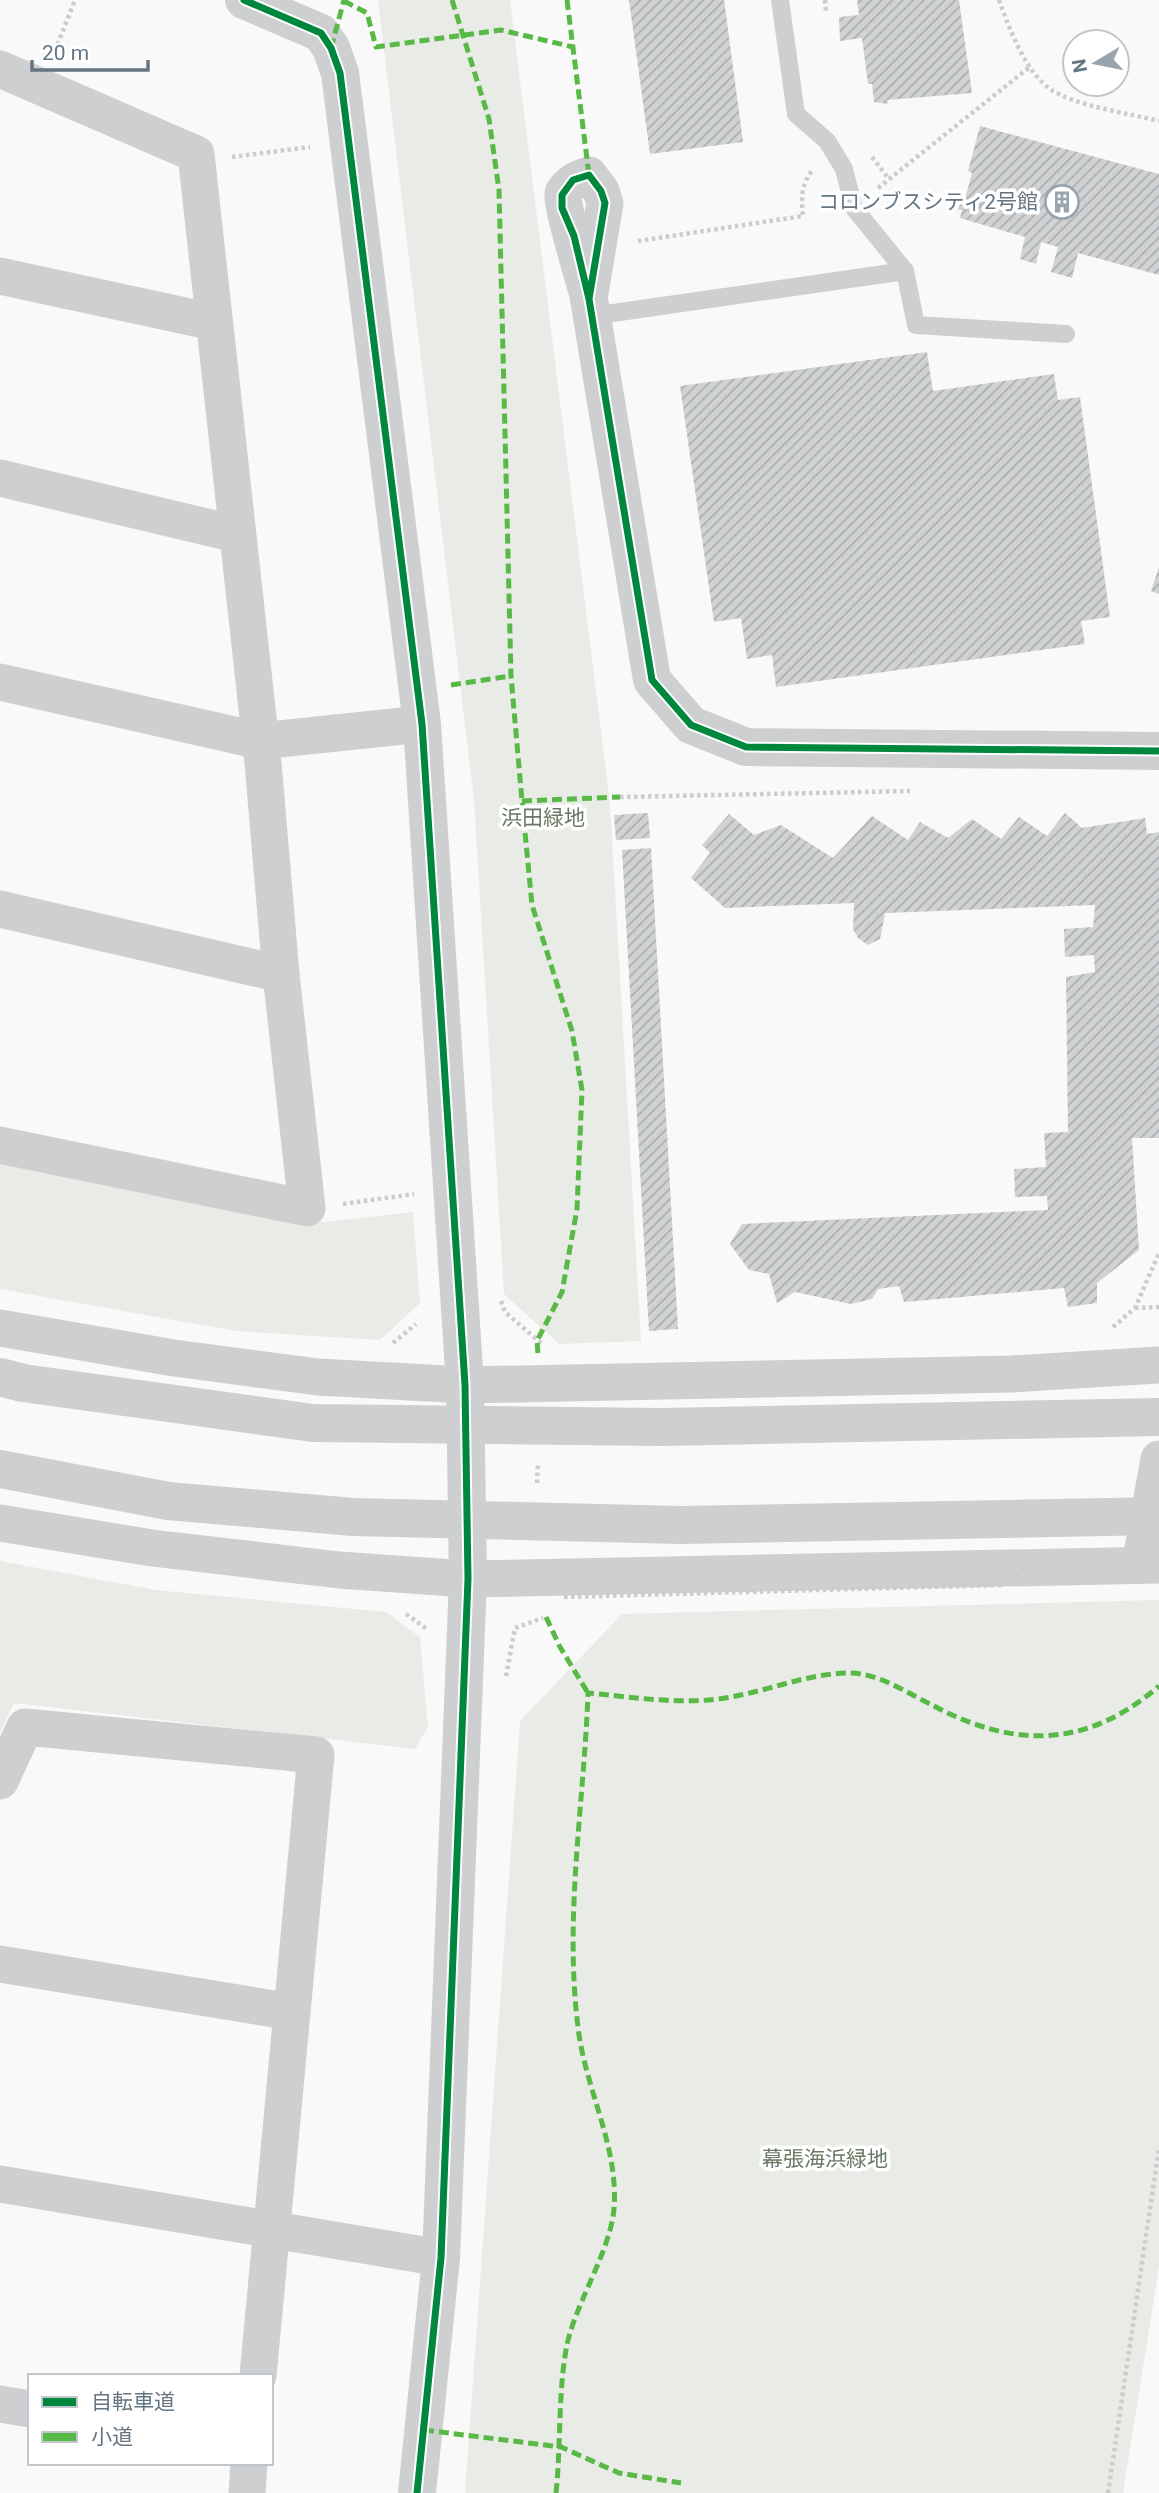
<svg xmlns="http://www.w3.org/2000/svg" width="1159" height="2493" font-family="Roboto,'Noto Sans JP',sans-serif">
<defs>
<pattern id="building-hatch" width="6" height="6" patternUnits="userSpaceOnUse" patternTransform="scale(1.75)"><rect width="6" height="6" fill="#d0d2d3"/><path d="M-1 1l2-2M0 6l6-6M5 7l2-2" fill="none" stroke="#acafb1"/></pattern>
</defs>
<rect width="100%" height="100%" fill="#f9f9f9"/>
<!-- green -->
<g fill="#e8ebe6">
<polygon points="378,0 510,0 610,804 641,1341 559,1344 504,1294 474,800"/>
<polygon points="0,1153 324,1222 413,1212 420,1303 380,1340 236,1331 0,1289"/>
<polygon points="0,1561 155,1590 386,1612 420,1637 428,1727 415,1749 14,1703 0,1733"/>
<polygon points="1159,1600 1159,2267 1123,2493 465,2493 520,1721 622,1614"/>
</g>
<!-- building -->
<g fill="url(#building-hatch)">
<polygon points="629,0 724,0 743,142 650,154"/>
<polygon points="857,0 959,0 972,93 887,100 888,104 874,102 872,84 868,84 862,38 840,41 839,17 859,15"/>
<polygon points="980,126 1159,174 1159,275 1078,253 1072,278 1051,272 1058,247 1041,242 1036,264 1020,259 1025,237 960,218 962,210 958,210 961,202 964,203 972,173 968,171"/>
<polygon points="927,352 933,391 1054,374 1058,400 1080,397 1110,617 1081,621 1085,644 776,687 772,655 747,659 741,618 714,622 680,386"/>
<polygon points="1159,567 1159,594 1151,591"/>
<polygon points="648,813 650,838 616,840 614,815"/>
<polygon points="1065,813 1082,828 1145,818 1147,834 1159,832 1159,1138 1132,1138 1139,1250 1097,1283 1097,1303 1068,1307 1064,1288 904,1302 899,1286 878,1289 872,1299 851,1304 795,1292 777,1303 769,1274 749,1270 730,1244 742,1224 1048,1210 1047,1196 1015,1197 1014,1169 1046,1167 1044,1133 1068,1132 1066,977 1095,972 1094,955 1065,957 1064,929 1093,927 1095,905 885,913 880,939 868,945 858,938 853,929 854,903 725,908 691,878 710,853 702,845 729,814 754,835 781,825 833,858 872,816 908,840 920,822 948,838 972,819 1001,839 1019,817 1047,836"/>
<polygon points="651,848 678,1329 649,1331 622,850"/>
</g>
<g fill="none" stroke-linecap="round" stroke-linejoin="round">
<!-- path -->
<g stroke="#cbcccd" stroke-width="4.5" stroke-dasharray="3.5 3.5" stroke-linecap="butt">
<polyline points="825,0 826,12"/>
<path d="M 999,0 C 1009,28 1025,71 1050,89 C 1075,106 1128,113 1159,121"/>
<polyline points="55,51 75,0"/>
<polyline points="232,157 310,147"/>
<polyline points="872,157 889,179"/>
<polyline points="878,188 1031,66"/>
<path d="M 638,241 L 803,216 C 801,200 801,184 812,171"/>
<polyline points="620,797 910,791"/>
<polyline points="343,1204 414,1194"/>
<polyline points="501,1301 505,1312 542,1344"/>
<polyline points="1135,1308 1159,1307"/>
<polyline points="1113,1327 1135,1308 1159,1253"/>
<polyline points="393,1343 416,1324"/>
<polyline points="537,1483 538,1464"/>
<polyline points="406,1614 427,1629"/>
<polyline points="506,1676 515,1628 543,1618"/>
<polyline points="1108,2493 1159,2148"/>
</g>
<!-- service -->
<g stroke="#cecfd0" stroke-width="18">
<polyline points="780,0 796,114 827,141 844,169 854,208 905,271 916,325 1066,334"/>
<polyline points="592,316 905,271"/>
</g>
<!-- minor -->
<g stroke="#cecfd0" stroke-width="37">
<polyline points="0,69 196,154 263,763 281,974 307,1208 0,1145"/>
<path d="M 589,175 L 601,191 L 605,203 L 589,299 C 585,284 560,201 563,193 C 569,182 577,179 589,175 Z"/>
<polyline points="0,276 213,322"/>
<polyline points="0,478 236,534"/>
<polyline points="0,682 260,741 422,724"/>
<polyline points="0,909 281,974"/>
<polyline points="0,1328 174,1358 318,1377 465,1385 1012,1374 1159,1365"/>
<polyline points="0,1523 152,1548 339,1570 468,1579 1159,1565"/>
<polyline points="1140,1565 1159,1459"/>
<polyline points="0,1781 25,1727 316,1755 258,2376"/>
<polyline points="0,1964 292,2012"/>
<polyline points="0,2184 441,2258"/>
<polyline points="0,2404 30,2409"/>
<polyline points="247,2493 249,2463"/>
</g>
<!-- tertiary -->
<g stroke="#cecfd0" stroke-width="38">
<polyline points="244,0 321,33 331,48 340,73 422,724 465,1385 468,1579 441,2258 417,2493"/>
<polyline points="589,299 652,680 691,725 746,747 1159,751"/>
</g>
<!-- path-bridge -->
<g stroke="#cbcccd" stroke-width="4.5" stroke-dasharray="3.5 3.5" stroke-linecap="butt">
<polyline points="1023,1363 1053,1378"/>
<polyline points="564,1597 1001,1585 1038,1559"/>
</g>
<!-- tertiary-bridge -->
<g stroke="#cecfd0" stroke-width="38">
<polyline points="0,1377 23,1383 313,1423 662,1427 1159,1417"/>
<polyline points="0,1469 168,1501 353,1517 681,1525 1159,1516"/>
</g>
<!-- quiet -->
<g stroke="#58b947" stroke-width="5" stroke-dasharray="10 5" stroke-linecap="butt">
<polyline points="452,0 489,119 499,190 511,676 522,801 532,905 572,1031 582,1090 577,1209 562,1292 537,1341 538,1354"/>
<polyline points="567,0 589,175"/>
<polyline points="344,1 367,13 376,47 501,30 573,47"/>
<polyline points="331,48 344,0"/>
<polyline points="451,685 511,676"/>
<polyline points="522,801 620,797"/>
<polyline points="546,1617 560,1647 588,1693"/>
<polyline points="424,2430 561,2447 619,2473 681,2483"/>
<path d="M 556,2493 C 561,2446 558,2396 566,2350 C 573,2307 610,2253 614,2209 C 619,2146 585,2089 578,2027 C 564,1917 584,1804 588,1693 C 634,1697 685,1706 731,1697 C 771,1690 809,1673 850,1673 C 879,1673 909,1694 934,1706 C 1015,1749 1088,1748 1159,1686"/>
</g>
<!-- cycleway casing -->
<g stroke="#fff" stroke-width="11">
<g id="cycleway">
<polyline points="244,0 321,33 331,48 340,73 422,724 465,1385 468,1579 441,2258 417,2493"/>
<polyline points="589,299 605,203 601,191 589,175 573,180 562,195 562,208 574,236 589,299 652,680 691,725 746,747 1159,751"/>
</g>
</g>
<!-- cycleway -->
<use href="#cycleway" stroke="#00873e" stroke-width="7"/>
</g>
<!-- icons -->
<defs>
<g id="building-ring" transform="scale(1.75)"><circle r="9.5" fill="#fff" stroke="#99a4ac" stroke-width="1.5"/><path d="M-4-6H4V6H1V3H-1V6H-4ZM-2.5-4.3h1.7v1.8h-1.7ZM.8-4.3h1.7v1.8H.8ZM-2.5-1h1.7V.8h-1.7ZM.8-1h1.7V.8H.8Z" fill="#99a4ac"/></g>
</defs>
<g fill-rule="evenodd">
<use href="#building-ring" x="1062" y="202"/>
</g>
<g text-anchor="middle" stroke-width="7" stroke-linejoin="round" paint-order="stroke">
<!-- poi labels -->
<g font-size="21" fill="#657683" stroke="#fff" text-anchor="end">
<text x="1038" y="209">コロンブスシティ2号館</text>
</g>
<!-- park labels -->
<g font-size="21" fill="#687a64" stroke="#fff">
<text x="543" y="825">浜田緑地</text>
<text x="825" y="2166">幕張海浜緑地</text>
</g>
</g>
<!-- legend -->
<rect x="28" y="2374" width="245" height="91" fill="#ffffff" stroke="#c1c8cd" stroke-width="2"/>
<rect x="42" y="2397" width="35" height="10" fill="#00873e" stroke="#c1c8cd" stroke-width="2"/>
<text x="91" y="2409" font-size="21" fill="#657683">自転車道</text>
<rect x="42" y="2432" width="35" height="10" fill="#58b947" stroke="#c1c8cd" stroke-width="2"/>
<text x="91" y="2444" font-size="21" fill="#657683">小道</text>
<!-- north arrow -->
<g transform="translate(1096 63) rotate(260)"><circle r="33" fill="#ffffff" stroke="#c1c8cd" stroke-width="2"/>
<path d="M0-5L12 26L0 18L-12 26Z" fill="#99a4ac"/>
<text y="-10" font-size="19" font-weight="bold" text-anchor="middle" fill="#657683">N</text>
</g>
<!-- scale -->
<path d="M32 60v10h116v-10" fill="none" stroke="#657683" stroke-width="3.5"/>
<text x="42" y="60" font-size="21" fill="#657683" stroke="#ffffff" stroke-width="5" paint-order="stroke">20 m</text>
</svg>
